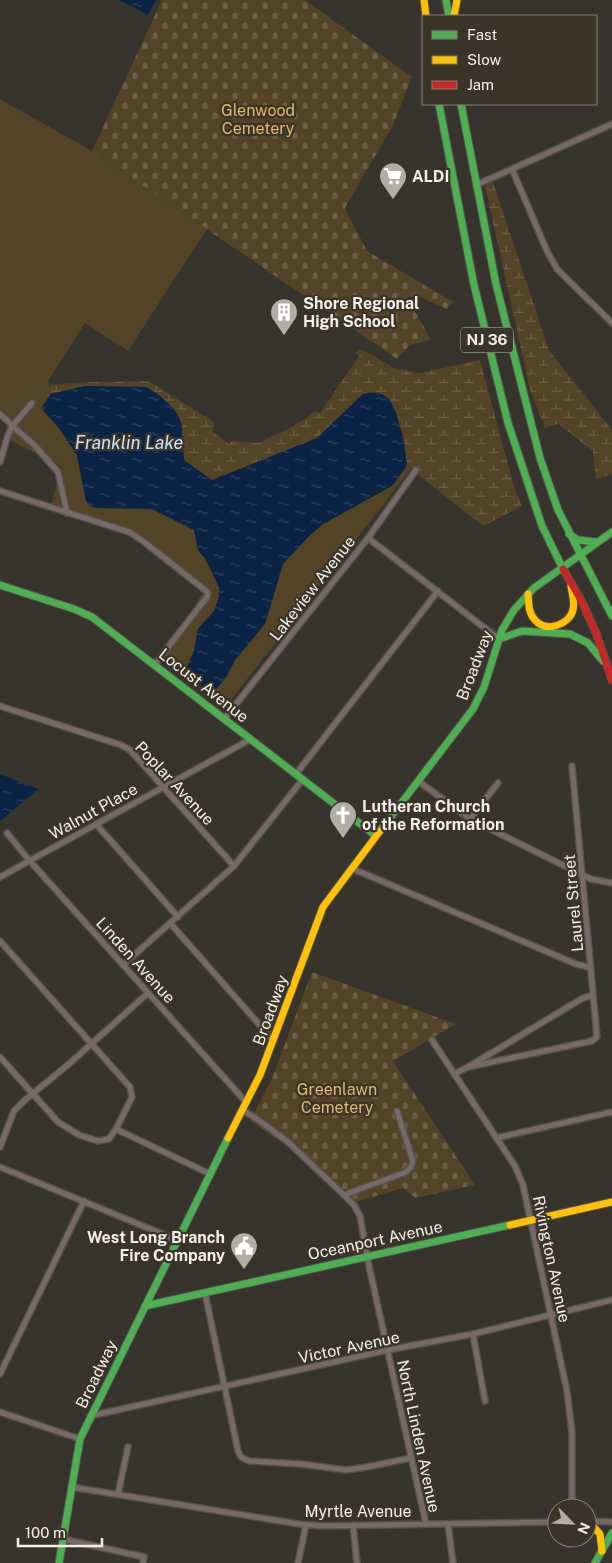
<svg xmlns="http://www.w3.org/2000/svg" width="612" height="1563" font-family="'Public Sans',sans-serif">
<defs>
<pattern id="wetland-marsh" width="20" height="14" patternUnits="userSpaceOnUse" patternTransform="scale(1.25)"><rect width="20" height="14" fill="#544325"/><path d="M1 5h8M5 5V1M11 12h8M15 12V8" fill="none" stroke="#6d5e45"/></pattern>
<pattern id="cemetery-stones" width="16" height="16" patternUnits="userSpaceOnUse" patternTransform="scale(1.25)"><rect width="16" height="16" fill="#544325"/><path d="M2 7V4a2 2 0 0 1 4 0v3zM10 15v-3a2 2 0 0 1 4 0v3z" fill="#6d5e45"/></pattern>
<pattern id="water-ripples" width="26" height="14" patternUnits="userSpaceOnUse" patternTransform="scale(1.25)"><rect width="26" height="14" fill="#0a2446"/><path d="M2 4q2-2 4 0t4 0M15 11q2-2 4 0t4 0" fill="none" stroke="#2e4461"/></pattern>
</defs>
<rect width="100%" height="100%" fill="#37332d"/>
<!-- wetland -->
<g fill="url(#wetland-marsh)">
<polygon points="493,182 549,350 612,430 612,474 596,480 593,451 558,424 545,428 530,390 485,186"/>
<path d="M 358,350 L 363,350 L 394,368 L 420,373 L 480,360 L 514,487 L 522,506 L 483,526 L 407,466 L 404,439 L 390,399 L 374,393 L 363,394 L 317,438 L 212,480 L 184,460 L 182,424 L 178,414 L 159,395 L 146,387 L 85,386 L 51,394 L 49,385 L 87,382 L 147,381 L 152,383 L 212,421 L 215,426 L 212,429 L 213,432 L 229,444 L 232,441 L 253,443 L 260,442 C 278,433 300,425 315,411 L 320,413 L 359,356 L 356,353 Z"/>
</g>
<!-- cemetery -->
<g fill="url(#cemetery-stones)">
<polygon points="162,0 305,0 412,77 393,125 345,208 367,251 453,302 447,309 420,297 407,297 431,340 410,345 397,359 92,151"/>
<polygon points="312,972 456,1024 393,1061 475,1185 415,1198 403,1188 349,1204 285,1144 250,1121 272,1078"/>
</g>
<!-- park -->
<g fill="#544325">
<polygon points="0,99 92,151 207,229 128,351 85,323 48,381 51,394 41,408 59,428 77,455 86,501 90,506 96,508 152,509 194,530 198,550 205,558 219,588 218,602 214,611 198,629 194,652 186,667 186,673 193,679 162,654 205,590 140,540 51,507 61,466 7,439 13,426 0,415"/>
<polygon points="407,466 411,469 227,705 207,690 210,692 227,676 235,660 265,624 283,564 309,536 323,524 390,487"/>
</g>
<!-- water -->
<g fill="url(#water-ripples)">
<polygon points="119,0 156,0 148,15"/>
<path d="M 85,386 L 146,387 L 159,395 L 174,409 L 181,422 L 184,460 L 212,480 L 317,438 L 363,394 C 393,387 395,411 402,433 L 403,434 L 402,436 L 407,463 L 406,467 L 392,486 L 323,524 L 309,536 L 283,564 L 265,624 L 235,660 L 227,676 L 214,692 L 210,692 L 200,684 L 196,686 L 197,682 L 186,671 L 194,651 L 198,629 L 214,611 L 219,597 L 219,587 L 205,558 L 198,550 L 194,530 L 152,509 L 96,508 L 90,506 L 86,501 L 77,455 L 59,428 L 41,408 L 51,394 Z"/>
<polygon points="0,774 39,789 0,821"/>
</g>
<g fill="none" stroke-linecap="round" stroke-linejoin="round">
<!-- street casing -->
<g stroke="#54514c" stroke-width="8">
<g id="street">
<polyline points="512,169 612,124"/>
<polyline points="476,185 512,169 547,251 557,269 612,323"/>
<polyline points="0,414 36,447 58,472 67,513"/>
<polyline points="0,462 8,435 13,425 32,403"/>
<polyline points="0,491 129,532 143,541 205,590 208,593 207,597 155,664"/>
<polyline points="368,538 499,639"/>
<polyline points="0,706 121,745 130,750 234,866"/>
<polyline points="225,718 368,538 416,470"/>
<polyline points="296,774 438,591"/>
<polyline points="418,781 470,819 591,879 612,883"/>
<polyline points="470,819 498,783"/>
<polyline points="96,824 178,917"/>
<polyline points="7,833 29,860 246,1102"/>
<polyline points="351,868 576,964 591,968"/>
<polyline points="0,877 251,739"/>
<polyline points="170,923 273,1040"/>
<polyline points="0,941 130,1087 132,1097 116,1129 109,1139 98,1141 79,1135 58,1122 0,1057"/>
<polyline points="123,965 234,866 303,779"/>
<polyline points="432,1040 515,1166 523,1185 567,1391 572,1432 572,1508"/>
<polyline points="468,1067 592,1041 597,1037 572,766"/>
<polyline points="454,1074 468,1067 583,998 593,995"/>
<polyline points="243,1110 264,1124 288,1142 344,1195 354,1205 360,1216 369,1266 426,1524"/>
<polyline points="116,1129 210,1174"/>
<polyline points="496,1138 612,1112"/>
<polyline points="0,1147 14,1111 25,1100 70,1063 148,993"/>
<polyline points="0,1167 177,1240"/>
<polyline points="344,1195 406,1172 411,1167 413,1161 397,1111"/>
<polyline points="205,1293 238,1451 241,1457 249,1461 301,1464 346,1470 367,1467 411,1458"/>
<polyline points="473,1334 485,1401"/>
<polyline points="0,1374 84,1201"/>
<polyline points="0,1412 80,1439"/>
<polyline points="90,1416 388,1350 473,1334 612,1300"/>
<polyline points="71,1487 299,1524 322,1526 557,1522"/>
<polyline points="118,1494 128,1447"/>
<polyline points="587,1521 612,1522"/>
<polyline points="448,1524 453,1563"/>
<polyline points="353,1525 357,1563"/>
<polyline points="63,1539 144,1557 143,1563"/>
<polyline points="298,1563 306,1525"/>
</g>
</g>
<!-- fast casing -->
<g stroke="#54514c" stroke-width="9">
<g id="fast">
<polyline points="446,0 449,16"/>
<polyline points="439,104 474,285 508,423 542,526 563,569"/>
<polyline points="461,104 496,284 540,458 558,510 612,616"/>
<polyline points="569,534 578,540 597,542"/>
<polyline points="0,585 74,609 92,617 376,836"/>
<polyline points="499,639 522,631 570,634 588,643 603,661"/>
<polyline points="380,831 473,709 484,687 502,630 514,610 534,588 612,532"/>
<polyline points="145,1306 510,1225"/>
<polyline points="59,1563 80,1439 228,1138"/>
<polyline points="595,1563 612,1533"/>
</g>
</g>
<!-- slow casing -->
<g stroke="#54514c" stroke-width="9">
<g id="slow">
<polyline points="424,0 426,16"/>
<polyline points="454,16 457,0"/>
<path d="M 528,594 C 529,603 528,613 535,620 C 546,633 569,625 573,610 C 575,602 572,593 571,586"/>
<polyline points="228,1138 260,1075 323,907 380,831"/>
<polyline points="510,1225 612,1202"/>
<polyline points="588,1521 600,1534 602,1551"/>
</g>
</g>
<!-- jam casing -->
<g stroke="#54514c" stroke-width="9">
<polyline id="jam" points="563,569 582,602 596,633 612,680"/>
</g>
<!-- street -->
<use href="#street" stroke="#786967" stroke-width="5"/>
<!-- fast -->
<use href="#fast" stroke="#4caf50" stroke-width="7"/>
<!-- slow -->
<use href="#slow" stroke="#ffc107" stroke-width="7"/>
<!-- jam -->
<use href="#jam" stroke="#c62828" stroke-width="7"/>
</g>
<!-- icons -->
<defs>
<g id="supermarket-pin" transform="scale(1.4375)"><path d="M0 17L-7.5 6A9.5 9.5 0 1 1 7.5 6Z" fill="#b1ada7" stroke="#3b3429"/><path d="M-6-5.5h2.5l.6 2H6L4.5 2H-2.5L-4.4-4H-6ZM-1.5 3.2a1.3 1.3 0 1 0 .1 0ZM3 3.2a1.3 1.3 0 1 0 .1 0Z" fill="#fff"/></g>
<g id="building-pin" transform="scale(1.4375)"><path d="M0 17L-7.5 6A9.5 9.5 0 1 1 7.5 6Z" fill="#b1ada7" stroke="#3b3429"/><path d="M-4-6H4V6H1V3H-1V6H-4ZM-2.5-4.3h1.7v1.8h-1.7ZM.8-4.3h1.7v1.8H.8ZM-2.5-1h1.7V.8h-1.7ZM.8-1h1.7V.8H.8Z" fill="#fff"/></g>
<g id="church-pin" transform="scale(1.4375)"><path d="M0 17L-7.5 6A9.5 9.5 0 1 1 7.5 6Z" fill="#b1ada7" stroke="#3b3429"/><path d="M-1.2-6h2.4v3.5h3.3v2.4h-3.3V6h-2.4V-.1h-3.3v-2.4h3.3Z" fill="#fff"/></g>
<g id="civic-pin" transform="scale(1.4375)"><path d="M0 17L-7.5 6A9.5 9.5 0 1 1 7.5 6Z" fill="#b1ada7" stroke="#3b3429"/><path d="M-.6-6.5H3V-4.5H.6V-3L4-1V1h2V6H-6V1h2V-1L-.6-3ZM-1.2 2.5V6h2.4V2.5Z" fill="#fff"/></g>
</defs>
<g fill-rule="evenodd">
<use href="#supermarket-pin" x="393" y="176"/>
<use href="#building-pin" x="284" y="312"/>
<use href="#church-pin" x="343" y="815"/>
<use href="#civic-pin" x="244" y="1246"/>
</g>
<g text-anchor="middle" stroke-width="4.5" stroke-linejoin="round" paint-order="stroke">
<!-- shield labels -->
<rect fill="#3b3429" stroke="#bcb7af" stroke-width="1" x="461" y="327.5" width="52" height="25" rx="4"/>
<g font-size="15" font-weight="bold" fill="#f3efe8">
<text x="487" y="345">NJ 36</text>
</g>
<!-- park labels -->
<g font-size="16" fill="#e5b66a" stroke="#3b3429">
<text x="258" y="116">Glenwood<tspan x="258" dy="18">Cemetery</tspan></text>
<text x="337" y="1095">Greenlawn<tspan x="337" dy="18">Cemetery</tspan></text>
</g>
<!-- poi labels -->
<g font-size="16" font-weight="bold" fill="#f3efe8" stroke="#3b3429" text-anchor="start">
<text x="412" y="182">ALDI</text>
<text x="303" y="309">Shore Regional<tspan x="303" dy="18">High School</tspan></text>
<text x="362" y="812">Lutheran Church<tspan x="362" dy="18">of the Reformation</tspan></text>
<text x="225" y="1243" text-anchor="end">West Long Branch<tspan x="225" dy="18">Fire Company</tspan></text>
</g>
<!-- street labels -->
<g font-size="16" fill="#f3efe8" stroke="#3b3429">
<text transform="translate(312 588) rotate(-52)" y="6">Lakeview Avenue</text>
<text transform="translate(474 665) rotate(-69)" y="6">Broadway</text>
<text transform="translate(204 685) rotate(38)" y="6">Locust Avenue</text>
<text transform="translate(175 783) rotate(47)" y="6">Poplar Avenue</text>
<text transform="translate(93 811) rotate(-29)" y="6">Walnut Place</text>
<text transform="translate(573 903) rotate(-95)" y="6">Laurel Street</text>
<text transform="translate(136 960) rotate(48)" y="6">Linden Avenue</text>
<text transform="translate(270 1010) rotate(-70)" y="6">Broadway</text>
<text transform="translate(375 1240) rotate(-12)" y="6">Oceanport Avenue</text>
<text transform="translate(552 1259) rotate(78)" y="6">Rivington Avenue</text>
<text transform="translate(349 1347) rotate(-12)" y="6">Victor Avenue</text>
<text transform="translate(96 1374) rotate(-64)" y="6">Broadway</text>
<text transform="translate(419 1436) rotate(78)" y="6">North Linden Avenue</text>
<text x="358" y="1517">Myrtle Avenue</text>
</g>
<!-- water labels -->
<g font-size="18" font-style="italic" fill="#cce0fb" stroke="#3b3429">
<text x="129" y="449">Franklin Lake</text>
</g>
</g>
<!-- legend -->
<rect x="422" y="15" width="175" height="90" fill="#3b3429" stroke="#857f75"/>
<rect x="432" y="31" width="25" height="8" fill="#4caf50" stroke="#857f75"/>
<text x="467" y="40" font-size="15" fill="#f3efe8">Fast</text>
<rect x="432" y="56" width="25" height="8" fill="#ffc107" stroke="#857f75"/>
<text x="467" y="65" font-size="15" fill="#f3efe8">Slow</text>
<rect x="432" y="81" width="25" height="8" fill="#c62828" stroke="#857f75"/>
<text x="467" y="90" font-size="15" fill="#f3efe8">Jam</text>
<!-- north arrow -->
<g transform="translate(572 1523) rotate(114)"><circle r="24" fill="#3b3429" stroke="#857f75"/>
<path d="M0-4L9 19L0 12L-9 19Z" fill="#b1ada7"/>
<text y="-8" font-size="14" font-weight="bold" text-anchor="middle" fill="#f3efe8">N</text>
</g>
<!-- scale -->
<path d="M18 1538v8h84v-8" fill="none" stroke="#f3efe8" stroke-width="2.5"/>
<text x="25" y="1538" font-size="15" fill="#f3efe8" stroke="#3b3429" stroke-width="4" paint-order="stroke">100 m</text>
</svg>
